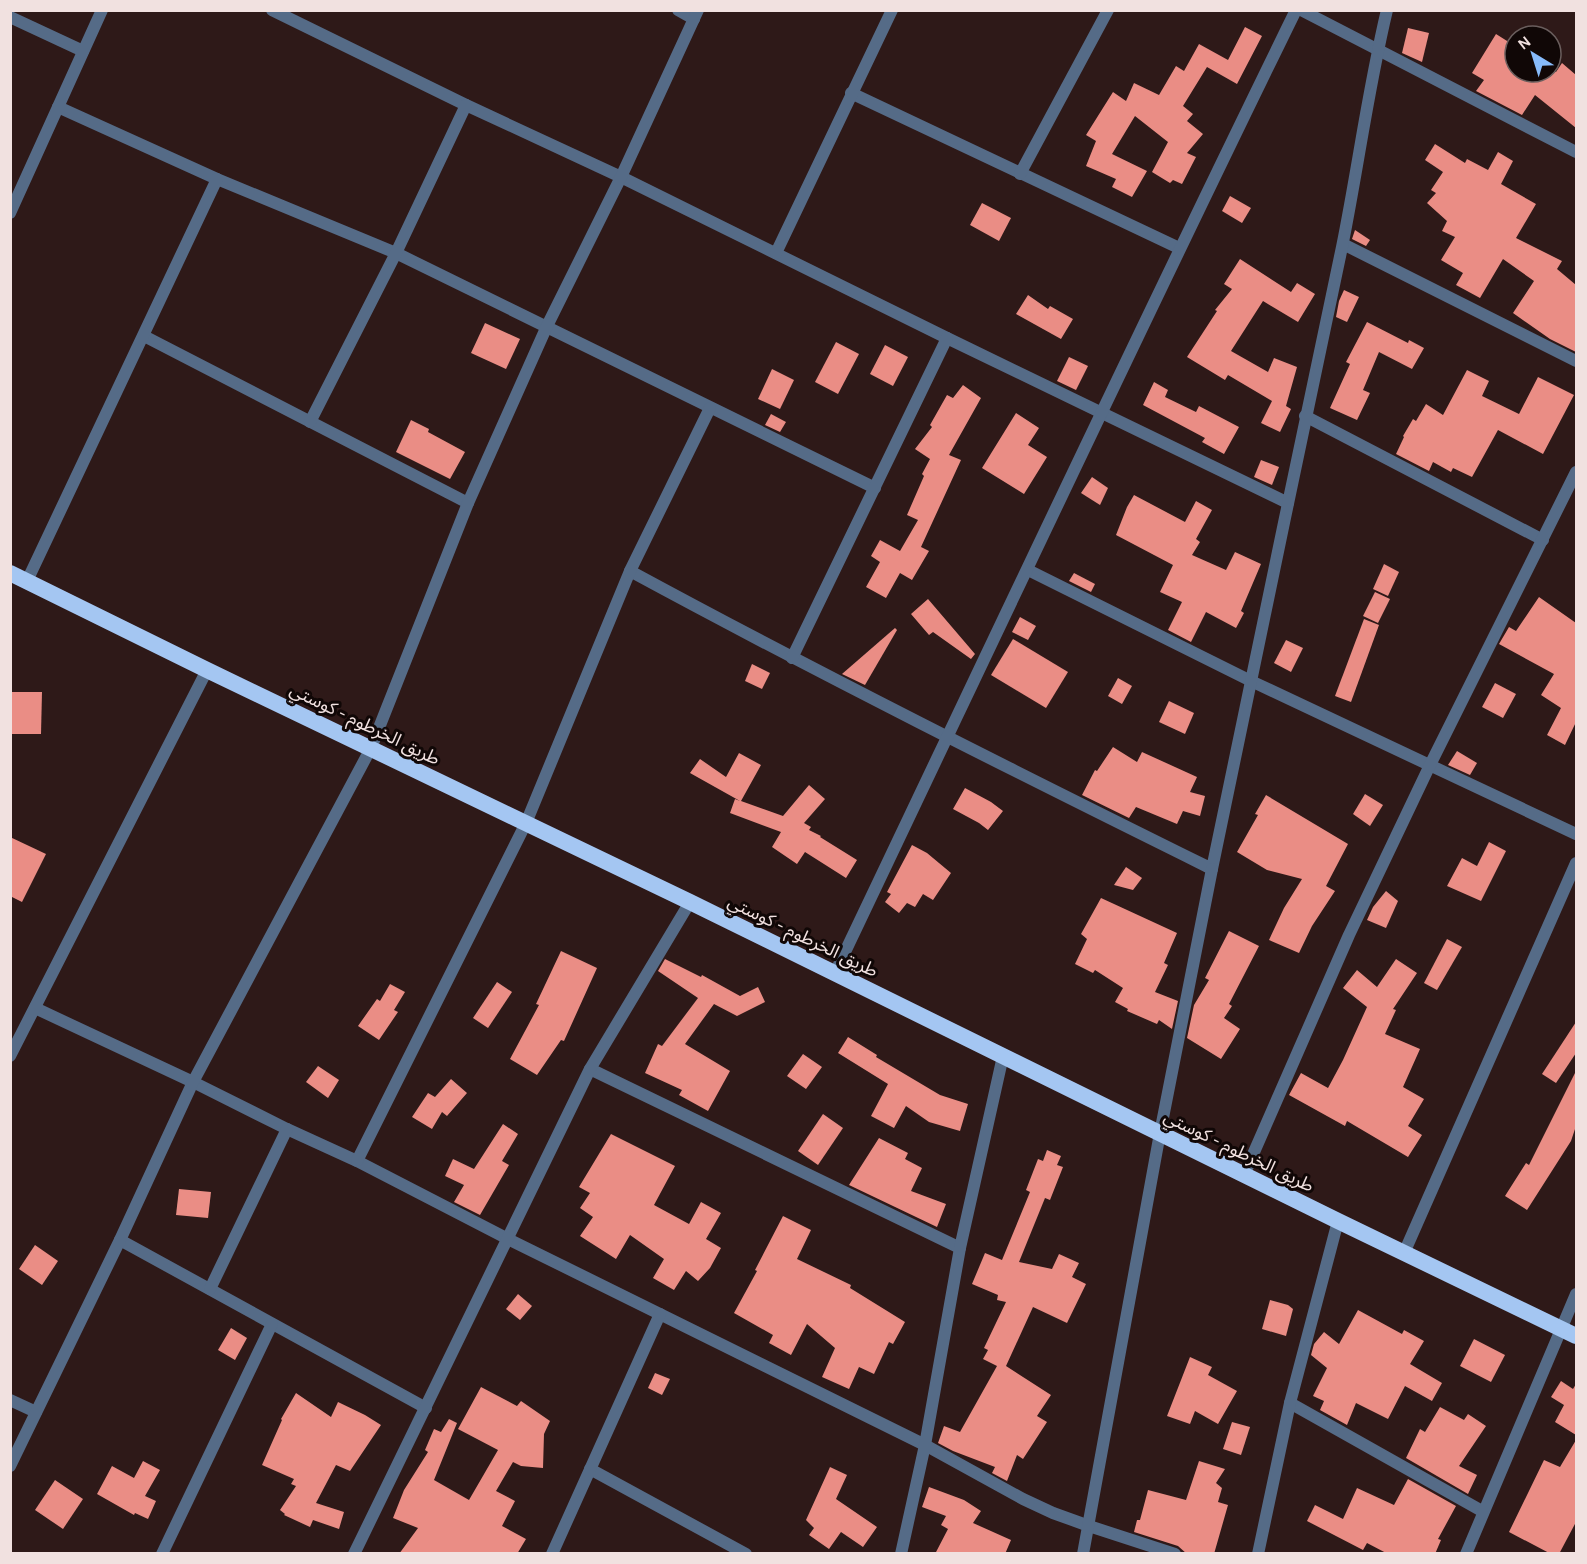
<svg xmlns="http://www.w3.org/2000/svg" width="1587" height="1564" font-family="Karla,'Noto Sans Arabic',sans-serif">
<rect width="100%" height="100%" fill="#2e1918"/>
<!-- building -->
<g fill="#ea8d85">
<polygon points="1245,27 1262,36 1237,84 1207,67 1183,106 1193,114 1187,121 1203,134 1187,153 1196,157 1182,184 1173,180 1170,183 1152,172 1168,142 1135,116 1112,154 1147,171 1132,197 1112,187 1116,179 1086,166 1096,141 1086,135 1113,92 1126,101 1134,83 1159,95 1176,66 1184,71 1199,44 1228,60"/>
<polygon points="1408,28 1429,33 1422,62 1402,53"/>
<polygon points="1496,34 1515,46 1515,72 1556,72 1562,63 1576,75 1576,128 1535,95 1522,115 1476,91 1484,80 1472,73"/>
<polygon points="1435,144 1465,163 1467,159 1488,170 1498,152 1513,161 1501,184 1536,204 1516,238 1562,261 1557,269 1576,285 1576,352 1550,339 1513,313 1534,281 1503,259 1480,298 1456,285 1463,273 1441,260 1455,237 1442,231 1447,221 1427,203 1436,193 1431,190 1443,172 1425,160"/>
<polygon points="1230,196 1251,208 1242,223 1222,211"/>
<polygon points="982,203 1011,218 999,241 970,225"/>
<polygon points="1355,230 1370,240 1366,246 1352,239"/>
<polygon points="1240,259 1291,292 1297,283 1315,294 1298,322 1263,301 1231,351 1268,372 1274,358 1297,367 1286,406 1291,409 1280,432 1261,423 1272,401 1228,375 1225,380 1187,357 1217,311 1215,310 1232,289 1224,284"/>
<polygon points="1344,290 1359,297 1347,322 1336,317 1339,301"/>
<polygon points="1028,295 1048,309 1050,306 1073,319 1061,339 1016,314"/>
<polygon points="1367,322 1408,343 1409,340 1424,348 1412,369 1379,352 1363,390 1370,393 1357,420 1330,408 1350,364 1346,362"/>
<polygon points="485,323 520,339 506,369 471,353"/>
<polygon points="836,342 859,354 838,394 815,382"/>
<polygon points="885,345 908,357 893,386 870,374"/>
<polygon points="1069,357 1088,366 1076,390 1057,381"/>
<polygon points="772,369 794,380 780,409 758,399"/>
<polygon points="1467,370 1489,381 1482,396 1519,414 1538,377 1574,395 1543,454 1498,430 1472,477 1453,468 1451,472 1433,462 1429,471 1396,454 1404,437 1403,436 1413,419 1416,421 1426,404 1443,415"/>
<polygon points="1154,382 1168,390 1165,397 1196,412 1199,406 1239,427 1224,454 1202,442 1205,438 1143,405"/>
<polygon points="963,385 981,398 949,455 961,460 921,547 929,551 912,580 900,573 886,598 866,587 880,562 871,556 880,540 900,551 918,520 907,515 924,476 922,474 930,459 915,449 932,427 930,425 947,395 953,398"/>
<polygon points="1016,413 1039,428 1028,445 1047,457 1024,494 982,468"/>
<polygon points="771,414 786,422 780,432 765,425"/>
<polygon points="411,420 429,429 428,432 465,452 450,479 396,452"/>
<polygon points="1261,460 1279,467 1272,485 1254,477"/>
<polygon points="1092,477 1108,488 1100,505 1081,493"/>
<polygon points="1134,495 1185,522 1196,501 1212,510 1196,539 1200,542 1192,555 1226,570 1235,552 1261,564 1241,611 1244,613 1236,628 1206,612 1191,642 1168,630 1182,602 1160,592 1173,565 1116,535 1127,507"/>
<polygon points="1384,564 1399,572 1388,596 1373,589"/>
<polygon points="1074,573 1095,584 1091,592 1069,581"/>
<polygon points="1375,592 1390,599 1378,623 1363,616"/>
<polygon points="1539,597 1576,623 1576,722 1565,745 1547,735 1561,708 1541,695 1554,674 1499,644 1509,627 1516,631"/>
<polygon points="928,599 975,654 971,659 933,632 929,635 911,614"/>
<polygon points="1020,617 1036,626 1028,640 1012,632"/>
<polygon points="1364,619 1379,625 1351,702 1335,696"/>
<polygon points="895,628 897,630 865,685 842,674"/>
<polygon points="1013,639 1068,672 1046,708 991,675"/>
<polygon points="1286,640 1303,648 1291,672 1274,663"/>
<polygon points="752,664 770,673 762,689 745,681"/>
<polygon points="1118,678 1132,686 1122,704 1108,696"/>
<polygon points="1495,683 1516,694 1503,718 1482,707"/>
<polygon points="10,692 42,692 41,734 10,734"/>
<polygon points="1169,701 1194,713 1185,734 1159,722"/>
<polygon points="1113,747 1137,762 1142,752 1197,777 1190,792 1205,796 1200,816 1183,811 1177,824 1136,807 1129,818 1082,795 1095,770 1097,771"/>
<polygon points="1457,751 1477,763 1470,775 1448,765"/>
<polygon points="739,753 761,765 741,801 783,816 809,785 825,799 804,823 811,827 809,830 821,836 820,837 857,860 846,878 805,852 797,864 772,847 781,832 730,813 735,799 740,801 690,773 700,759 726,777"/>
<polygon points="965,788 991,802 1003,811 988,830 979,823 953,809"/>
<polygon points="1365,794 1383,805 1370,826 1353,814"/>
<polygon points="1266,795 1348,844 1326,886 1335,891 1312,926 1299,953 1269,940 1284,908 1302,879 1267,870 1237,852 1258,815 1255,814"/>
<polygon points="10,837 46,854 22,902 10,896"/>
<polygon points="1489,842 1506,851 1481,901 1447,886 1462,858 1477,866"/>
<polygon points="912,845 927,853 951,873 933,900 923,894 915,907 907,903 899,913 885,902 891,894 887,892"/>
<polygon points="1126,867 1142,878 1133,890 1114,885"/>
<polygon points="1386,891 1398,901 1386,928 1367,920 1373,907"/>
<polygon points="1101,898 1177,933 1164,963 1168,965 1155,992 1178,1001 1172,1029 1159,1020 1157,1024 1127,1011 1128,1009 1115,1002 1123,988 1095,970 1093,973 1075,964 1087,939 1081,934"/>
<polygon points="1229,931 1259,946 1229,1004 1232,1006 1224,1018 1240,1029 1221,1059 1187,1038 1194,1005 1209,980 1205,978"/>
<polygon points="1447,939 1462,947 1437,990 1424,983"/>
<polygon points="561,951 597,968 564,1041 561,1040 537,1075 510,1059 539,1005 536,1004"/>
<polygon points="665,959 701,977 702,975 740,996 758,987 765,1002 737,1016 714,1004 685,1044 730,1071 708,1111 679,1095 682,1090 645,1073 658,1044 662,1046 698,998 658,971"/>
<polygon points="1396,959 1417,973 1393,1009 1396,1010 1385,1034 1420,1049 1403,1087 1424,1099 1408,1126 1422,1135 1408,1157 1347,1121 1345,1126 1289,1095 1301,1073 1328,1088 1343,1060 1367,1007 1343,988 1357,970 1377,987"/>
<polygon points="497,982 512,992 488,1028 473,1018"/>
<polygon points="390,984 405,992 394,1010 398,1012 379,1040 358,1026 377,999 380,1001"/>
<polygon points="1576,1022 1576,1053 1556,1083 1542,1074"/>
<polygon points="848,1037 877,1055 876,1057 940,1095 968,1104 960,1131 929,1122 906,1106 894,1128 871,1116 888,1084 838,1053"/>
<polygon points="803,1054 822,1067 806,1089 787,1076"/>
<polygon points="318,1066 339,1080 328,1098 306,1082"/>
<polygon points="1576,1071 1576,1126 1571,1141 1527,1210 1505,1196 1526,1163 1529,1165"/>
<polygon points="451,1079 467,1093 447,1116 442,1112 432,1129 412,1117 428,1093 435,1097"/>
<polygon points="823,1114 843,1128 818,1165 798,1151"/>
<polygon points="503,1124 518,1134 502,1161 509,1165 480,1215 454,1202 464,1185 445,1176 453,1159 474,1169"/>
<polygon points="611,1134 675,1166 654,1205 689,1224 701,1202 721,1213 706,1239 721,1248 710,1268 698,1281 686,1271 674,1290 653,1278 664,1259 630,1235 616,1259 580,1236 593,1217 580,1208 590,1193 579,1187"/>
<polygon points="879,1138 908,1153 905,1159 922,1168 911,1191 946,1204 937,1227 849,1185"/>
<polygon points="1047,1150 1061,1156 1057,1165 1063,1167 1050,1200 1045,1198 1019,1262 1052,1269 1059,1254 1079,1263 1072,1277 1086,1284 1067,1323 1033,1307 1006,1366 1051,1395 1037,1416 1047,1422 1023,1459 1017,1455 1007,1481 992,1473 995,1467 953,1451 938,1443 944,1426 960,1432 997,1366 983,1359 988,1350 984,1348 1006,1302 997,1300 998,1295 972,1284 985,1253 1002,1260 1030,1192 1026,1190 1038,1159 1043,1161"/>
<polygon points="179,1189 211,1192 208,1218 176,1215"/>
<polygon points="783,1216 811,1230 797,1259 851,1285 850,1288 905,1322 893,1344 889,1342 874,1374 859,1367 849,1389 822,1377 835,1348 807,1324 791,1355 769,1343 773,1335 734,1313 757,1271 755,1270"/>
<polygon points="35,1245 58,1261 42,1285 19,1269"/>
<polygon points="518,1294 532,1306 520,1320 506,1309"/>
<polygon points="1270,1300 1288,1305 1293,1309 1286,1336 1262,1329"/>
<polygon points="1358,1310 1402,1334 1404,1330 1424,1341 1410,1364 1442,1383 1432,1401 1405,1386 1388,1419 1356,1403 1347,1425 1320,1410 1324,1401 1313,1396 1327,1368 1311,1355 1314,1344 1324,1332 1339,1344"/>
<polygon points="231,1328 247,1338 235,1360 218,1350"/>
<polygon points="1474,1339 1505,1355 1491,1382 1460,1366"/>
<polygon points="1190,1357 1212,1367 1208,1375 1237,1391 1218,1424 1195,1411 1190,1424 1167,1416"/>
<polygon points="655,1373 670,1379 662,1395 648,1388"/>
<polygon points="1561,1381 1573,1389 1576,1384 1576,1435 1555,1422 1564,1405 1551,1397"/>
<polygon points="481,1387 517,1406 521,1401 550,1421 544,1434 543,1468 521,1466 513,1462 496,1491 515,1501 502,1526 526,1539 517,1554 399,1554 418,1528 393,1518 404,1490 428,1452 425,1450 434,1429 441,1432 449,1419 457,1423 434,1480 469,1500 498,1450 458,1429"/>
<polygon points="296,1393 331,1417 338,1402 365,1415 381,1425 350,1471 336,1465 316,1503 344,1512 339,1529 313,1520 310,1527 284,1515 285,1514 280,1510 296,1486 291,1484 294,1479 262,1465 282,1420 281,1419"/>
<polygon points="1440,1407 1464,1420 1468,1414 1486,1426 1459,1466 1477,1475 1468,1494 1406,1458 1420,1429 1425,1432"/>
<polygon points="1232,1422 1250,1427 1241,1455 1223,1449"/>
<polygon points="1576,1440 1576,1522 1559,1554 1551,1554 1509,1532 1544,1460 1560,1467"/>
<polygon points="143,1461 160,1470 145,1496 156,1501 148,1519 135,1513 134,1515 97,1494 112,1466 134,1478"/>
<polygon points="1199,1461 1225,1469 1216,1483 1222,1488 1218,1502 1228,1505 1214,1554 1187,1554 1178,1546 1134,1532 1137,1520 1140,1520 1148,1490 1186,1500"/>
<polygon points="830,1467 847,1475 836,1499 877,1527 863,1547 841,1532 829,1549 809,1535 814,1528 806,1520"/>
<polygon points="1408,1479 1456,1506 1438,1539 1441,1540 1435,1554 1388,1554 1367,1543 1363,1550 1307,1521 1315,1505 1343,1519 1357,1488 1394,1505"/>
<polygon points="55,1480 83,1499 63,1529 35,1510"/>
<polygon points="929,1487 964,1500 981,1511 973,1523 1011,1540 1005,1554 935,1554 948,1529 941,1525 946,1516 922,1507"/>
</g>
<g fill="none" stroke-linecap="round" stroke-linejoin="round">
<!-- minor -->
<g stroke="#556b87" stroke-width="12">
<polyline points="272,10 466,105 621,177 947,338 1288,503"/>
<polyline points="678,10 694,19"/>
<polyline points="1301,10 1576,152"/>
<polyline points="10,17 83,51"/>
<polyline points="851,93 1179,248"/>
<polyline points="58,107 217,179 396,253 875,488"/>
<polyline points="1020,174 1108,10"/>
<polyline points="10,213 102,10"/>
<polyline points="1343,244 1576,361"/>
<polyline points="776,253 892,10"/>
<polyline points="144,336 468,503"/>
<polyline points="1305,416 1543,540"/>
<polyline points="310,422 396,253 466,105"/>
<polyline points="1028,570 1251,681 1576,834"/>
<path d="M 630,571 C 822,675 1016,772 1212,869 C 1255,662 1298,454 1342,247 C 1358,168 1368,89 1387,10"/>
<polyline points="27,581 217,179"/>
<polyline points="792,658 947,338"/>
<path d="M 835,973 C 988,652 1139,330 1296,10"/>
<polyline points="35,1008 193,1082 287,1129 357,1161 508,1239 925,1445 1023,1499 1053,1513 1089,1526 1175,1554"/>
<polyline points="10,1056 207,670"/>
<polyline points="590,1069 960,1248"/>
<polyline points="357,1161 526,823 630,571 710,408"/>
<polyline points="1244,1175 1349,935 1430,765 1576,472"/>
<polyline points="120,1240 426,1408"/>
<polyline points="1404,1253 1576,863"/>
<polyline points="210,1289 287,1129"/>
<polyline points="10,1400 36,1412"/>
<polyline points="1290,1403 1482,1511"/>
<polyline points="10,1466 120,1240 193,1082 371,748 468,503 547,326 621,177 698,10"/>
<polyline points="590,1469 746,1554"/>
<polyline points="162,1554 272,1324"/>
<polyline points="354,1554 590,1069 690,902"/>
<polyline points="552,1554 660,1314"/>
<polyline points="901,1554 925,1445 960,1248 1003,1056"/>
<polyline points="1083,1554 1160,1133 1212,869"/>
<polyline points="1258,1554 1290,1403 1338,1221"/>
<polyline points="1466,1554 1576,1294"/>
</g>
<!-- trunk -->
<polyline stroke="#a4c6f2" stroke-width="16" points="10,573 207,670 690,902 1338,1221 1576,1336"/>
</g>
<g text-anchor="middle" stroke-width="6" stroke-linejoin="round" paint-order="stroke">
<!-- street labels -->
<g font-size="18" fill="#f1e1e0" stroke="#100706">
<text transform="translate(365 724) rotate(26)" y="6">طريق الخرطوم - كوستي</text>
<text transform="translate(803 936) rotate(26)" y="6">طريق الخرطوم - كوستي</text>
<text transform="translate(1239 1151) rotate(26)" y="6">طريق الخرطوم - كوستي</text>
</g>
</g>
<!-- border -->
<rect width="1587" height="1564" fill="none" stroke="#f1e1e0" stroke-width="24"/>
<!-- north arrow -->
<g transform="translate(1533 54) rotate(322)"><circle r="28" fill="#100706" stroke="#6a5e5d" stroke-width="1.5"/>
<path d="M0-4.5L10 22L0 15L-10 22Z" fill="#87bbfb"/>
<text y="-9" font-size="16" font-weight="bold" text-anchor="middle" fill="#f1e1e0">N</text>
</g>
</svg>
